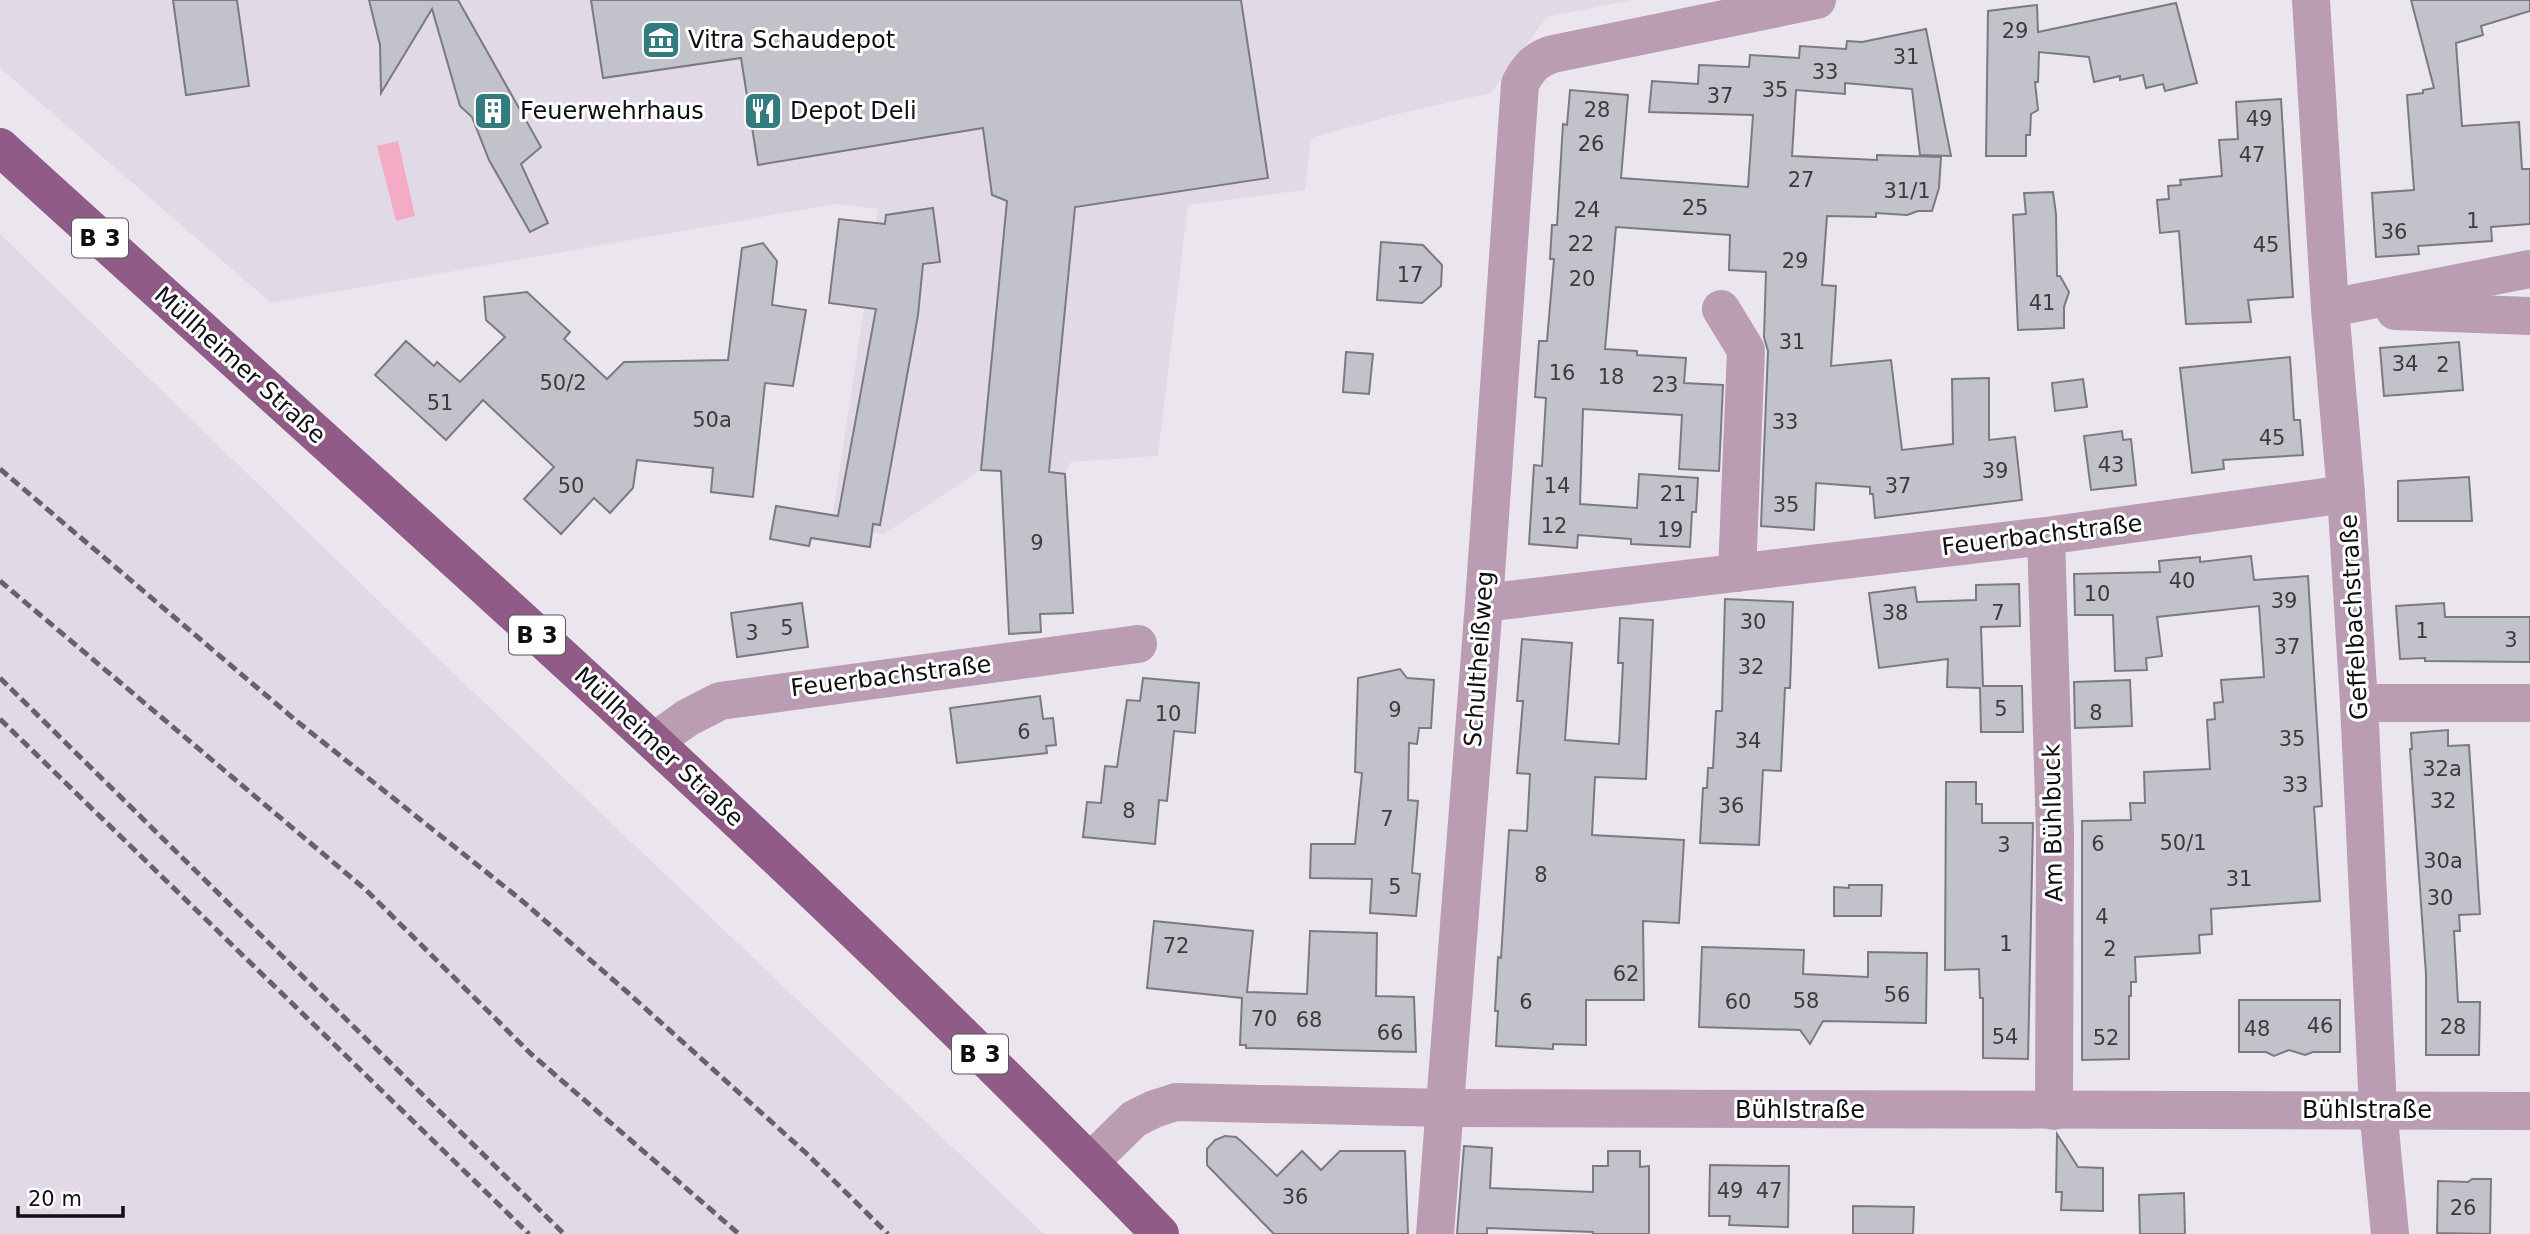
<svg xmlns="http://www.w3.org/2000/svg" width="2530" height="1234" font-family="'DejaVu Sans',sans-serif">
<rect width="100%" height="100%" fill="#ebe6ee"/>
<!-- built -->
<g fill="#e2d9e7">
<polygon points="0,0 1632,0 1547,17 1491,93 1398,114 1311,138 1305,190 1188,205 1158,456 1071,462 1065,474 981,470 884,534 831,527 864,308 852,306 854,287 866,288 878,209 837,204 271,303 0,68"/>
<polygon points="0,234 445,665 1044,1234 0,1234"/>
</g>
<!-- green -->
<polygon fill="#f4abc5" points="398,141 415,216 396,221 377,146"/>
<!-- building -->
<g fill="#c2c2ca" stroke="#7a7a81" stroke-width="2">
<polygon points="173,0 237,0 249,86 186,95"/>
<polygon points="369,0 458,0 541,147 521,164 548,223 530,232 489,160 472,117 460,106 432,9 381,93 380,45"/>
<polygon points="591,0 1241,0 1268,178 1075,207 1049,472 1065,474 1073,613 1040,614 1041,632 1009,634 1001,471 981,470 1007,201 992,195 983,128 758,165 741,58 603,78"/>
<polygon points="2411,0 2530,0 2530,11 2481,26 2483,35 2456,43 2462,126 2519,122 2522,169 2530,169 2530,224 2491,227 2492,241 2418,246 2419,254 2376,257 2372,193 2414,190 2407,95 2423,93 2423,90 2434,88"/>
<polygon points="2176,3 2197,83 2165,91 2163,84 2146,88 2143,75 2120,80 2120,76 2094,82 2089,57 2039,52 2038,82 2035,82 2038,110 2031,114 2030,135 2026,135 2026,156 1986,156 1988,11 2037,5 2038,32"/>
<polygon points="1926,29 1951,156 1920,155 1912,89 1845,83 1845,94 1796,90 1792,156 1877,160 1877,155 1941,157 1939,188 1932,211 1918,211 1907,215 1876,213 1876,217 1827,216 1822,285 1836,286 1831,366 1891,360 1902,450 1953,444 1952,379 1989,378 1989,440 2015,437 2022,500 1875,518 1873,494 1870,494 1870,487 1816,483 1814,530 1761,526 1768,351 1764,337 1766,272 1729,270 1730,235 1616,227 1605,349 1637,351 1637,355 1686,358 1684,383 1723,385 1719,471 1679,469 1682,415 1583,409 1580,504 1637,508 1639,474 1698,478 1696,512 1692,512 1690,547 1631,544 1631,539 1578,535 1577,548 1529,544 1534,465 1542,466 1546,398 1535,397 1539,341 1547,341 1554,259 1550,259 1552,225 1557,225 1563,124 1567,125 1570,90 1628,95 1621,178 1748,187 1753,115 1649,112 1652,81 1698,84 1699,65 1749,67 1750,55 1799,58 1800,46 1846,49 1847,41 1862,42"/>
<polygon points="2281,99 2293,297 2248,300 2251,322 2186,324 2179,231 2160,233 2157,200 2169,199 2168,186 2181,185 2180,180 2222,176 2219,140 2238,139 2236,102"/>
<polygon points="2053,192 2056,214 2057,276 2060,276 2069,292 2064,307 2064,328 2018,330 2013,215 2026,214 2024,193"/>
<polygon points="933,208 940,262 923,264 918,315 880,525 873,524 870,547 811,538 809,546 770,539 776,506 838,516 876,309 829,303 839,219 885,224 886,215"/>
<polygon points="1381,242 1423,245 1442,265 1441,286 1422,303 1377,300"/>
<polygon points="763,243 777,261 772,305 806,310 793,386 765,383 753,497 711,492 713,468 637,460 633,488 610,513 594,498 561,534 524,499 554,467 483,400 446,440 375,375 406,341 434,366 437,362 460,382 505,337 486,320 484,297 527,292 570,332 564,339 607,379 624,362 728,360 742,248"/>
<polygon points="2459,342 2463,390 2384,396 2380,348"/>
<polygon points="1346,352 1373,354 1369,394 1343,392"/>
<polygon points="2290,357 2294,420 2300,420 2303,455 2223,460 2224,469 2192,473 2180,368"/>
<polygon points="2083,379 2087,407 2055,411 2052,383"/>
<polygon points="2122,431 2123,440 2131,439 2136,485 2091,490 2084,436"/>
<polygon points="2469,477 2472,521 2398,521 2398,481"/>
<polygon points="2251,556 2254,580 2308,576 2322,806 2314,807 2320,901 2211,909 2212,934 2199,935 2200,953 2135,957 2136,982 2131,982 2131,996 2129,996 2129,1059 2082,1060 2082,821 2131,820 2130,803 2145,803 2144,772 2210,769 2207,720 2215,719 2214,703 2223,702 2221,680 2264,677 2259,606 2157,617 2162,656 2146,658 2147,670 2115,671 2113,615 2075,615 2074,574 2160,572 2159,561 2200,557 2200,562"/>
<polygon points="2019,584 2020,626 1981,627 1983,686 2022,686 2023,732 1981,732 1980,688 1947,687 1948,659 1879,668 1869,593 1915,587 1917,602 1976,600 1976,585"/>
<polygon points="1725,599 1793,602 1790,688 1785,688 1781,771 1763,770 1759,845 1700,843 1703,788 1707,788 1708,768 1713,768 1716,711 1722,711"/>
<polygon points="802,603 808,647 737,657 731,613"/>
<polygon points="2444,603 2445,617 2530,617 2530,662 2425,661 2425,658 2400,659 2396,606"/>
<polygon points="1620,618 1653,620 1646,779 1595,777 1592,835 1684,840 1679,923 1643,921 1644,1000 1586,1000 1586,1045 1553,1044 1553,1049 1496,1046 1498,1011 1495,1011 1497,976 1498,957 1501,958 1509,830 1527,831 1530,774 1517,773 1523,701 1517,701 1522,639 1572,643 1565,740 1619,744 1623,663 1618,663"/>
<polygon points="1400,669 1407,678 1434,680 1431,728 1419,728 1417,744 1409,743 1408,800 1418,801 1412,873 1420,874 1416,916 1370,913 1372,879 1310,878 1311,844 1355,844 1362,773 1355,772 1358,678"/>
<polygon points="1143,678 1199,683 1195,733 1174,731 1167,801 1159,800 1155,844 1083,837 1087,802 1101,803 1105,766 1117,767 1127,700 1140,701"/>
<polygon points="2130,680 2132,726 2075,728 2074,682"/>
<polygon points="1040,696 1043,719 1053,718 1056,745 1046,746 1047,753 957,763 950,708"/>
<polygon points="2448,730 2448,746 2469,745 2480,914 2459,915 2460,931 2454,931 2458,1002 2480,1002 2479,1055 2426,1055 2426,974 2410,749 2412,749 2411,733"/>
<polygon points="1946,782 1976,782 1976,804 1982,804 1982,823 2033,823 2028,1059 1983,1058 1983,998 1980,998 1979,969 1945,970"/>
<polygon points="1849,885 1882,885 1881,916 1834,916 1834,887 1849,888"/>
<polygon points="1154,921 1253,931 1247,992 1307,994 1310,931 1377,933 1376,996 1414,997 1416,1052 1246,1048 1246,1045 1240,1045 1242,998 1147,988"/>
<polygon points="1702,947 1804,950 1803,974 1868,977 1868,952 1927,953 1926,1023 1823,1021 1810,1044 1800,1030 1699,1027"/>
<polygon points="2239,1000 2340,1000 2340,1052 2313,1052 2305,1055 2289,1050 2274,1056 2266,1052 2239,1052"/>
<polygon points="2057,1134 2078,1167 2103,1168 2103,1211 2061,1210 2062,1192 2056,1192"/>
<polygon points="1225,1136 1236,1137 1241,1141 1277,1176 1302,1151 1321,1170 1340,1151 1405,1151 1408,1234 1274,1234 1207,1165 1207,1149 1215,1140"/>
<polygon points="1464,1146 1492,1148 1490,1188 1593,1192 1593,1166 1608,1166 1608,1151 1640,1151 1640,1167 1649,1166 1649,1234 1593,1234 1593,1232 1487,1228 1487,1234 1457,1234"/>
<polygon points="1710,1165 1789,1166 1788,1227 1729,1225 1730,1216 1709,1216"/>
<polygon points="2472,1179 2491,1179 2490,1234 2437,1233 2438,1181 2468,1182"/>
<polygon points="2184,1193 2185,1234 2140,1234 2139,1195"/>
<polygon points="1853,1206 1914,1207 1913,1234 1853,1234"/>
</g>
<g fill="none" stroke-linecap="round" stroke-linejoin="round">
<!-- minor -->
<g stroke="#ba9cb3" stroke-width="38">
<polyline points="2311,0 2330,308 2346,494 2359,703 2378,1109 2390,1234"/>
<polyline points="2330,308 2530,269"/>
<polyline points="1721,309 1746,350 1737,573"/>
<polyline points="2395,311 2530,316"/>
<polyline points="2046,536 2055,834 2054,1111"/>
<polyline points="1484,603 2046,536 2346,494"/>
<polyline points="2359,703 2530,703"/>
<polyline points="655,741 687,718 720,701 1138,644"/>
<polyline points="1090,1162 1134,1119 1154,1109 1176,1102 1446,1108 2530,1111"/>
<path d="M 1435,1234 L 1484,603 L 1520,84 C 1528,68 1536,59 1553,54 L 1817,0"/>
</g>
<!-- major -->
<path stroke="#905b86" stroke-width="38" d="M 0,147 C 392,504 791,853 1160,1234"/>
<!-- rail -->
<g stroke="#666368" stroke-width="5" stroke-dasharray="10 5" stroke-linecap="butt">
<polyline points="0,469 294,719 520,899 626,991 806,1153 888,1234"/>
<polyline points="0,581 366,890 530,1053 739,1234"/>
<polyline points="0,678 564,1234"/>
<polyline points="0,719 529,1234"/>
</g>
</g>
<!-- icons -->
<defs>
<g id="museum-square" transform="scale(2.0125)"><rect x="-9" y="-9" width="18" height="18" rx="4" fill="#327b7f" stroke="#fff"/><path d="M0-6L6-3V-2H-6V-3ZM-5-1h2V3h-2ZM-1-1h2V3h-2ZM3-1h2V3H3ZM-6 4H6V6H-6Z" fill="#fff"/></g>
<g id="building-square" transform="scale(2.0125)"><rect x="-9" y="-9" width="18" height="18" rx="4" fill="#327b7f" stroke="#fff"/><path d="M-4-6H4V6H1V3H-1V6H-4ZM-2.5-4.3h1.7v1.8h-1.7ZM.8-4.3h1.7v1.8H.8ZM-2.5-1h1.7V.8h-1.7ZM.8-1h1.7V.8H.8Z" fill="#fff"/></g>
<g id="restaurant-square" transform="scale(2.0125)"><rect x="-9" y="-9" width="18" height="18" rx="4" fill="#327b7f" stroke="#fff"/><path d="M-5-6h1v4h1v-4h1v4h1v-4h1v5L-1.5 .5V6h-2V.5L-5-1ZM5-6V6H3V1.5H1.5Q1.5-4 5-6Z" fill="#fff"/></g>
</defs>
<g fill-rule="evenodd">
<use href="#museum-square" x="661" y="40"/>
<use href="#building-square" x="493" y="111"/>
<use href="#restaurant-square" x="763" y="111"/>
</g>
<g text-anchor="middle" stroke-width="6" stroke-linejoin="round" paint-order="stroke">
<!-- number labels -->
<g font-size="21" fill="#3c3b3e">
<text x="2015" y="38">29</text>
<text x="1906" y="64">31</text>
<text x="1825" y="79">33</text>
<text x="1775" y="97">35</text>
<text x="1720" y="103">37</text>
<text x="1597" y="117">28</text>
<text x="2259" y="126">49</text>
<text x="1591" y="151">26</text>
<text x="2252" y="162">47</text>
<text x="1801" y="187">27</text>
<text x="1907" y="198">31/1</text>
<text x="1695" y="215">25</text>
<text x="1587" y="217">24</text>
<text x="2473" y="228">1</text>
<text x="2394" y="239">36</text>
<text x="1581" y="251">22</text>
<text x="2266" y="252">45</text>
<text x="1795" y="268">29</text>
<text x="1410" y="282">17</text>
<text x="1582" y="286">20</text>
<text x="2042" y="310">41</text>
<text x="1792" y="349">31</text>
<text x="2405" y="371">34</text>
<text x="2443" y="372">2</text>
<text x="1562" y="380">16</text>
<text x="1611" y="384">18</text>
<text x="563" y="390">50/2</text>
<text x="1665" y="392">23</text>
<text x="440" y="410">51</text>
<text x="712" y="427">50a</text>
<text x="1785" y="429">33</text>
<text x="2272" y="445">45</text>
<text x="2111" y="472">43</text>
<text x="1995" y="478">39</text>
<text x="571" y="493">50</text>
<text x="1557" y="493">14</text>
<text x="1898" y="493">37</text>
<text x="1673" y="501">21</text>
<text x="1786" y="512">35</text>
<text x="1554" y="533">12</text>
<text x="1670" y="537">19</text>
<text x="1037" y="550">9</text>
<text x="2182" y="588">40</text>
<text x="2097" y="601">10</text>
<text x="2284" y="608">39</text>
<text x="1895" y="620">38</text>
<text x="1998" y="620">7</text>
<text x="1753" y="629">30</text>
<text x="787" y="635">5</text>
<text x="2422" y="638">1</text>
<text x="752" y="640">3</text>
<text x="2511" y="647">3</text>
<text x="2287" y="654">37</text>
<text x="1751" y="674">32</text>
<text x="2001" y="716">5</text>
<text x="1395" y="717">9</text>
<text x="2096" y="720">8</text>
<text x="1168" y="721">10</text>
<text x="1024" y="739">6</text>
<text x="2292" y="746">35</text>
<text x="1748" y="748">34</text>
<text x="2442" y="776">32a</text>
<text x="2295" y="792">33</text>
<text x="2443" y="808">32</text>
<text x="1731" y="813">36</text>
<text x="1129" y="818">8</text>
<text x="1387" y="826">7</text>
<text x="2183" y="850">50/1</text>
<text x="2098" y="851">6</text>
<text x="2004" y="852">3</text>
<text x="2443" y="868">30a</text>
<text x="1541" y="882">8</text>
<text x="2239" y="886">31</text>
<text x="1395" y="894">5</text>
<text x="2440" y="905">30</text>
<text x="2102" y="924">4</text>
<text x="2006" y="951">1</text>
<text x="1176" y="953">72</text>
<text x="2110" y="956">2</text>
<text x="1626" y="981">62</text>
<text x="1897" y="1002">56</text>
<text x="1806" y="1008">58</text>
<text x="1526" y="1009">6</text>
<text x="1738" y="1009">60</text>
<text x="1264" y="1026">70</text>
<text x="1309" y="1027">68</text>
<text x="2320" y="1033">46</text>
<text x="2453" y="1034">28</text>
<text x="2257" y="1036">48</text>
<text x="1390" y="1040">66</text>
<text x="2005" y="1044">54</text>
<text x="2106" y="1045">52</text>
<text x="1730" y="1198">49</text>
<text x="1769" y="1198">47</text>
<text x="1295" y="1204">36</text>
<text x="2463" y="1215">26</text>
</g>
<!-- shield labels -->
<g fill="#fff" stroke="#575658" stroke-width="2">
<rect x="72" y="218.5" width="56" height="39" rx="5"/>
<rect x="509" y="615.5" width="56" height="39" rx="5"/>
<rect x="952" y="1034.5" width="56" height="39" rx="5"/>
</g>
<g font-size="23" font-weight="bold" fill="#0f0e10">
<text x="100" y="246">B 3</text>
<text x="537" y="643">B 3</text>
<text x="980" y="1062">B 3</text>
</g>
<!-- poi labels -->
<g font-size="24" fill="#0f0e10" stroke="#fff" text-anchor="start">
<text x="688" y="48">Vitra Schaudepot</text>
<text x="520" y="119">Feuerwehrhaus</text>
<text x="790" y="119">Depot Deli</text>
</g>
<!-- street labels -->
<g font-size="24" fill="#0f0e10" stroke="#fff">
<text transform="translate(240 365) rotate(42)" y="8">Müllheimer Straße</text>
<text transform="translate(2042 535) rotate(-7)" y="8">Feuerbachstraße</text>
<text transform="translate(2354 617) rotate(-93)" y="8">Geffelbachstraße</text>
<text transform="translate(1479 659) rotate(-86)" y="8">Schultheißweg</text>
<text transform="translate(891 676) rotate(-7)" y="8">Feuerbachstraße</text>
<text transform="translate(659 747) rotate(43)" y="8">Müllheimer Straße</text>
<text transform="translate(2053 823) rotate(-91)" y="8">Am Bühlbuck</text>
<text x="1800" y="1118">Bühlstraße</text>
<text x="2367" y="1118">Bühlstraße</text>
</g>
</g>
<!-- scale -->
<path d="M18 1206v10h105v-10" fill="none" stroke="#0f0e10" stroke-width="3.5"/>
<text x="28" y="1206" font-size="21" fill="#0f0e10" stroke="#ffffff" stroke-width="5" paint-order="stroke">20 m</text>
</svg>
